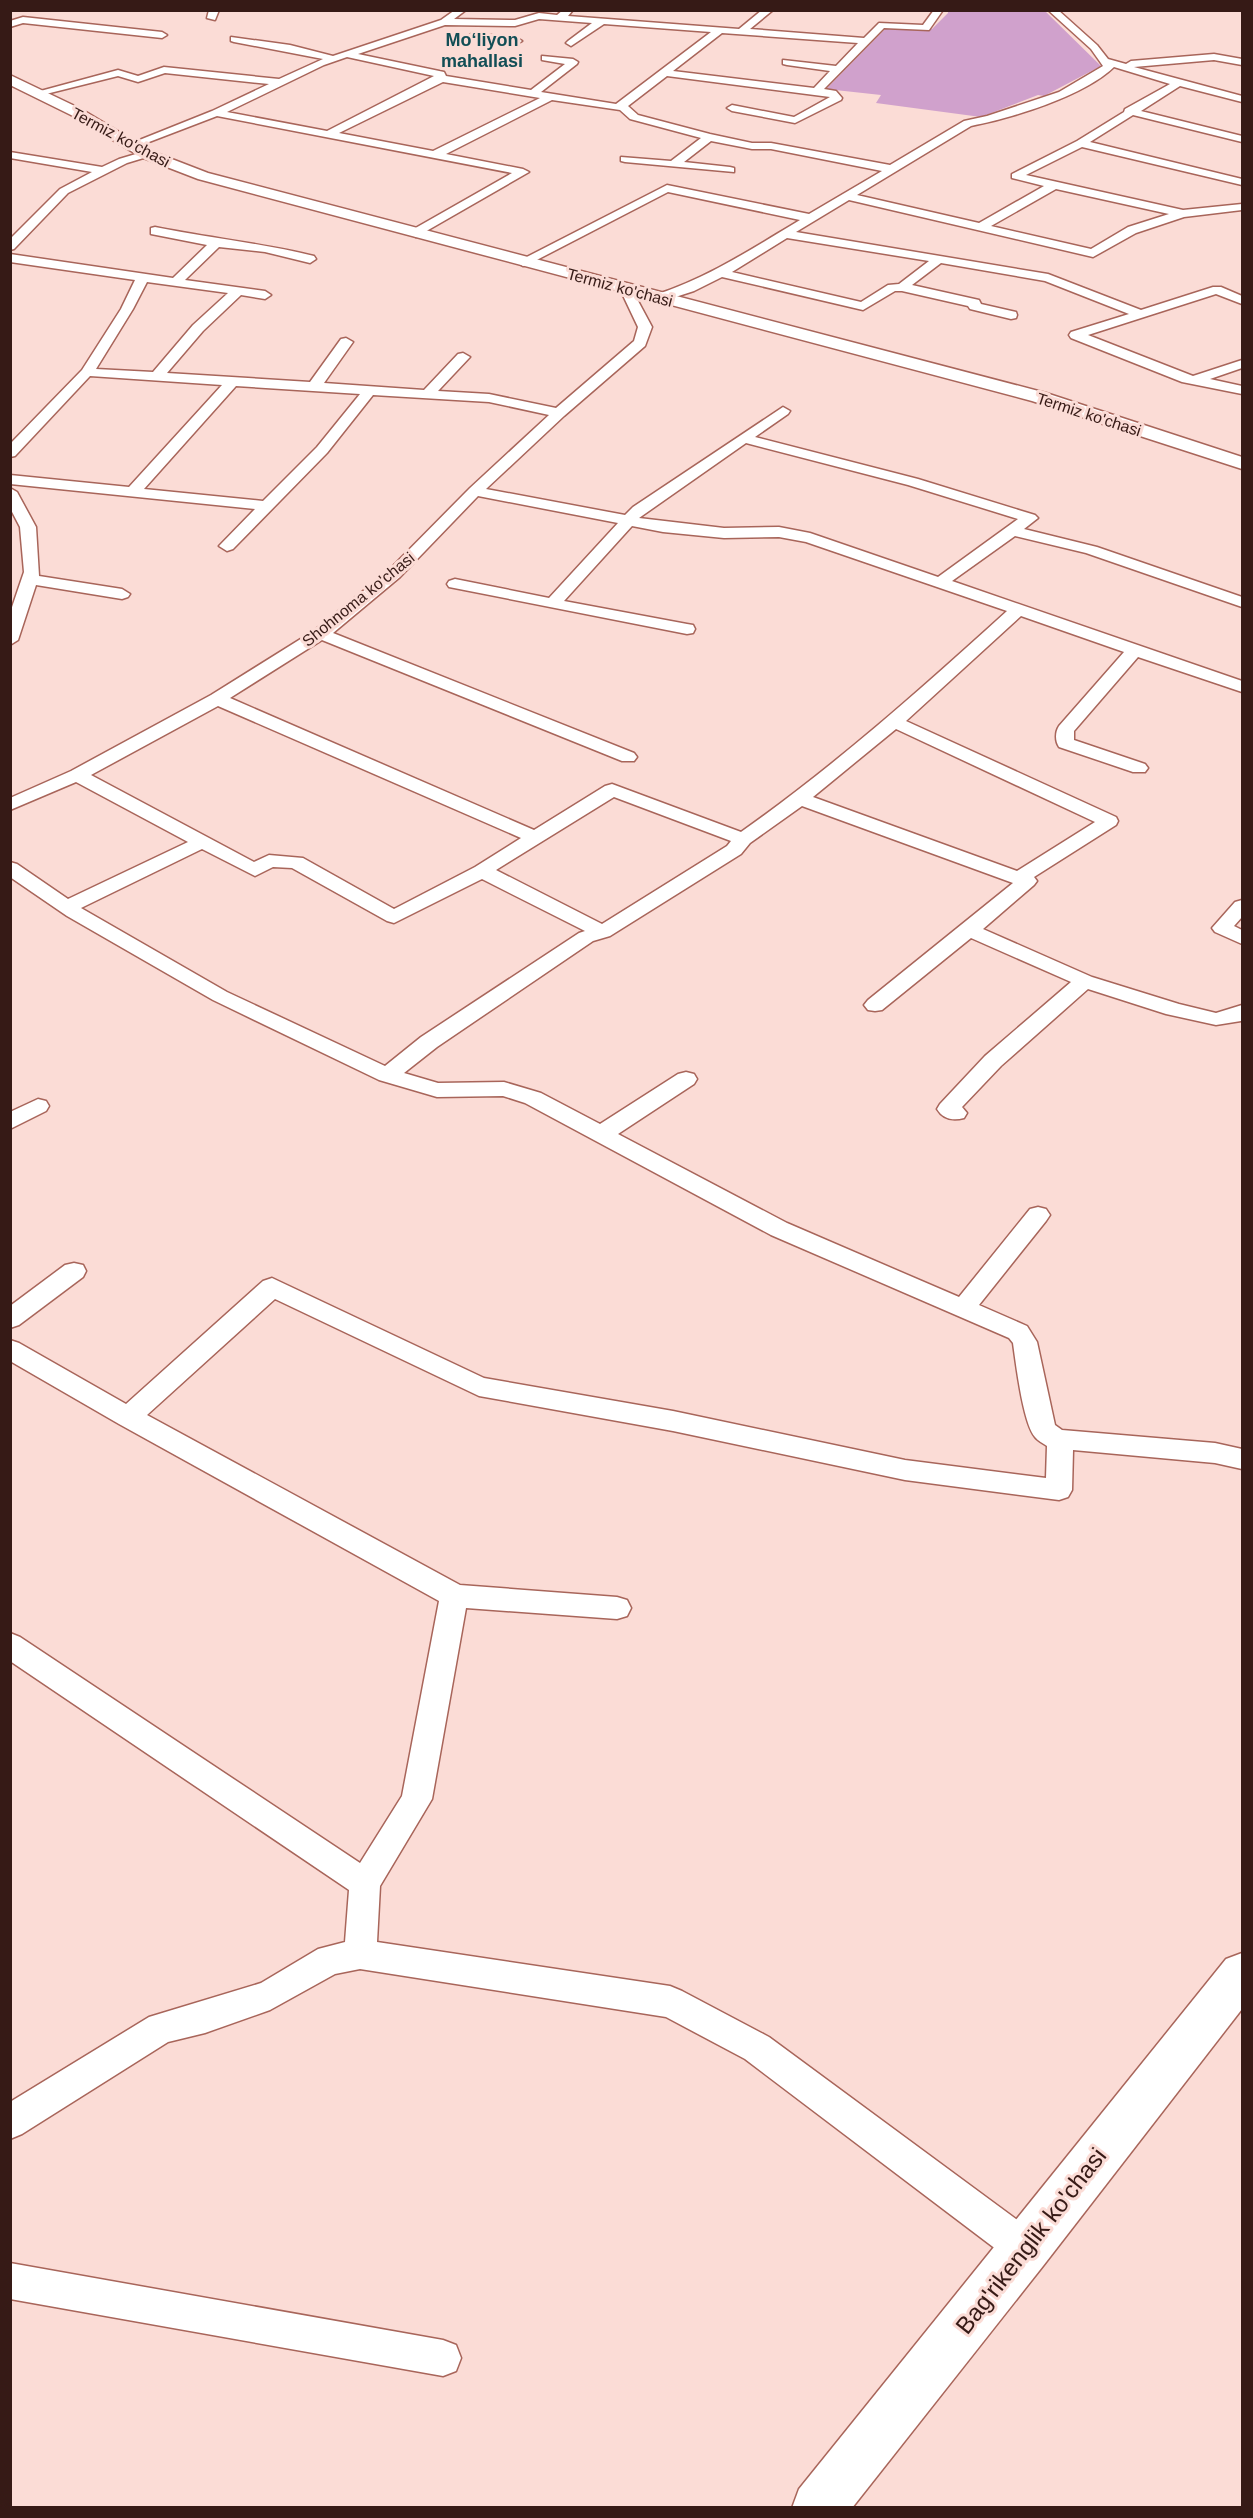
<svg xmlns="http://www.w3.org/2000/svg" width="1253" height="2518" font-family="Arial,sans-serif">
<rect width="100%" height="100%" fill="#fbdcd6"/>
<!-- green -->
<polygon fill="#d0a1cc" points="948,11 1045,11 1101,66 1044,96 1038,95 981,117 876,103 881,95 826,89 888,26 932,29 948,13"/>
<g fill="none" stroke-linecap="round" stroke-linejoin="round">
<!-- minor casing -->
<g stroke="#a8655a" stroke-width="3">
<g id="minor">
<polygon points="209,10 219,10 215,20 207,18"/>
<path d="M 455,10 L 466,10 L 454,19 L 515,20 L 539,13 L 557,15 L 563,10 L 573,10 L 568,16 L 739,29 L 762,10 L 773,10 L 750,29 L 864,38 L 879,23 L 923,25 L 934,10 L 943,10 L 929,30 L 884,28 L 824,89 L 836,91 L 842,98 L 841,100 L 795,123 L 732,111 L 727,108 L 732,105 L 794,117 L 830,97 L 667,76 L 628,106 L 638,115 L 710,134 L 752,143 L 771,143 L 890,165 L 964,121 L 987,116 L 1059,92 L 1103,66 L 1091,49 L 1048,10 L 1058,10 L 1097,45 L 1108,59 L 1126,64 L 1131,61 L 1214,54 L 1242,59 L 1242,65 L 1214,60 L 1134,67 L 1242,96 L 1242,102 L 1180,86 L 1141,111 L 1242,136 L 1242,142 L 1133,115 L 1090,142 L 1242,179 L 1242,185 L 1082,147 L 1026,175 L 1183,210 L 1242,204 L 1242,210 L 1184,217 L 1136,233 L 1093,257 L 849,200 L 796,232 L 1048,274 L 1141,310 L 1213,287 L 1221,287 L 1242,296 L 1242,304 L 1216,294 L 1088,335 L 1193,376 L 1242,360 L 1242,368 L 1210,379 L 1242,386 L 1242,394 L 1182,382 L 1071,338 L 1069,335 L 1071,332 L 1129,314 L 1045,281 L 941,263 L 912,285 L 979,300 L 981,304 L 1016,312 L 1017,315 L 1016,318 L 1011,319 L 970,309 L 968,306 L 902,291 L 895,291 L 863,310 L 722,277 L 694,291 L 663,301 L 655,301 L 653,298 L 655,295 C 708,278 753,248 800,220 L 668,192 L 527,265 L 523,266 L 517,262 L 667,185 L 809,214 L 882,171 L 771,149 L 752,149 L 711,141 L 684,162 L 730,167 L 734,168 L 734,172 L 625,162 L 621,161 L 621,157 L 671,161 L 701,138 L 630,119 L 620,110 L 552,100 L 446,154 L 523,169 L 529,172 L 416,237 L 410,233 L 412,230 L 512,173 L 217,116 L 136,147 L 128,147 L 127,145 L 212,111 L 269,84 L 165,73 L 138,82 L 118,76 L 38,96 L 33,93 L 118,70 L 138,76 L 164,67 L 279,79 L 323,59 L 234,42 L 231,41 L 231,37 L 290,45 L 333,56 L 441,20 ZM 539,19 L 592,23 L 568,41 L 566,43 L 571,46 L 604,24 L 711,32 L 616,104 L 541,92 L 577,64 L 578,62 L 573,59 L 542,56 L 542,60 L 565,64 L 531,90 L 446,76 L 444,72 L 358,54 L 445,25 L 515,26 ZM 722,33 L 858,43 L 836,66 L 783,60 L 783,64 L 787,65 L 830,71 L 814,88 L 673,71 ZM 347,57 L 434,76 L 327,131 L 227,112 L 324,65 ZM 1114,67 L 1170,84 L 1125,109 L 1124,112 L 1077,141 L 1012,174 L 1012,178 L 1044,186 L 979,223 L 857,195 L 971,126 C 1012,118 1084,96 1114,67 ZM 443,82 L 540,98 L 433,151 L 339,133 ZM 1056,189 L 1169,214 L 1128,227 L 1091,249 L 991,226 ZM 787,238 L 929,261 L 899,284 L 888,285 L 861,302 L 732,272 Z"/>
<polygon points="23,17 162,32 167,35 162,38 23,23 10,27 10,21"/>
<polygon points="473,33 517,38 522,41 517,44 470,38 468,36"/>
<polygon points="146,151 152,154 150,156 127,163 68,193 14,249 10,250 10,239 60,189 92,172 10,158 10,152 102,167 119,159"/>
<path d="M 155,227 C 208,238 262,243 314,256 L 316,259 L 310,263 L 265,252 L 219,247 L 185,280 L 265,291 L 271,295 L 265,299 L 241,295 L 203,331 L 167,373 L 310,382 L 341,339 L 346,338 L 353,342 L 324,383 L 424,390 L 458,354 L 463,353 L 470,357 L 438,391 L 489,394 L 556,408 L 634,341 L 638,327 L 620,289 L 626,285 L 630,286 L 652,327 L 645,346 L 564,416 L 486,489 L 625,515 L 633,507 L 783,407 L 790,411 L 788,414 L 755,437 L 918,479 L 1035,515 L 1038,518 L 1024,529 L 1097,547 L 1242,597 L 1242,607 L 1086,553 L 1015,536 L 952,581 L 1242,681 L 1242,692 L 1138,657 L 1074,731 L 1074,740 L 1145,764 L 1148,768 L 1145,772 L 1133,772 L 1059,747 C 1055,741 1055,732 1059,726 L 1124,652 L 1021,616 L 906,721 L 1116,817 L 1118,821 L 1116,825 L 1034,877 L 1037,881 L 1034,885 L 983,929 L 1092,977 L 1179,1004 L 1216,1013 L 1242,1005 L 1241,1021 L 1216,1025 L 1166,1014 L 1088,989 L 1001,1066 L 962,1107 L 967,1113 L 964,1118 C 953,1121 943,1119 937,1109 L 940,1104 L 985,1056 L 1071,982 L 971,938 L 882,1010 L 875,1011 L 868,1010 L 864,1005 L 868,1000 L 1013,883 L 802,806 L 750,843 L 741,854 L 610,936 L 593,941 L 437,1047 L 404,1073 L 438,1083 L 504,1082 L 541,1093 L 600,1124 L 678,1074 L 686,1072 L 694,1074 L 697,1079 L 694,1084 L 618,1134 L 787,1223 L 959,1297 L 1030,1209 L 1038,1207 L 1046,1209 L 1050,1215 L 1046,1221 L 979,1305 L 1027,1326 L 1037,1342 L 1055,1425 L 1062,1430 L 1215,1443 L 1242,1449 L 1242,1469 L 1215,1463 L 1073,1450 L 1072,1490 L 1068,1497 L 1059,1500 L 905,1480 L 673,1431 L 479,1396 L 275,1299 L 147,1415 L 460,1585 L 617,1597 L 627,1600 L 631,1608 L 627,1616 L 617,1619 L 466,1608 L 432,1799 L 380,1886 L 377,1942 L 670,1986 L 682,1991 L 769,2037 L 1039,2236 L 1044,2249 L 1039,2262 L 1026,2267 L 1013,2262 L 745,2059 L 666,2017 L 360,1969 L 335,1974 L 270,2010 L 205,2033 L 168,2042 L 22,2134 L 10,2139 L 10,2102 L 149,2017 L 261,1983 L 318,1949 L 345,1942 L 349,1890 L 10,1661 L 10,1633 L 20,1637 L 360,1863 L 402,1796 L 439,1601 L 119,1424 L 10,1361 L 10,1340 L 19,1343 L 126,1404 L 263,1281 L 272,1278 L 484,1378 L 673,1411 L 905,1460 L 1046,1478 L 1047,1446 C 1043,1443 1038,1441 1035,1437 C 1023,1423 1016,1364 1013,1343 L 1009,1338 L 771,1235 L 525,1103 L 503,1096 L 437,1097 L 379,1080 L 213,1000 L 67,916 L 10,877 L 10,862 L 17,864 L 68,899 L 188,842 L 76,782 L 10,810 L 10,798 L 71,771 L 211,695 L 315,630 L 388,571 L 470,488 L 549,415 L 489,402 L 373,395 L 327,453 L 233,549 L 227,551 L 219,546 L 255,509 L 10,484 L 10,475 L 129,487 L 222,385 L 90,376 L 15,456 L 10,457 L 10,444 L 82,370 L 121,309 L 135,280 L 10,262 L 10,254 L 173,278 L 207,245 L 151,234 L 151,228 ZM 147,282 L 228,293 L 193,325 L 153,372 L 96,369 L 133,309 ZM 236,386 L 360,394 L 317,447 L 263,501 L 144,489 ZM 746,443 L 908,485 L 1018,519 L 938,577 L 810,533 L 779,527 L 724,528 L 639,518 ZM 478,496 L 618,523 L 549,598 L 455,579 L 449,581 L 447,584 L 449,587 L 687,634 L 693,633 L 695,629 L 693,625 L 687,624 L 564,601 L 632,526 L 663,532 L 724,538 L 779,537 L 806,542 L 1007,611 C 921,689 836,765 741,832 L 612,784 L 605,786 L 534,830 L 230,698 L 322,640 L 622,761 L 634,761 L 637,757 L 634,753 L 333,633 L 400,577 ZM 218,706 L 521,838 L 475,867 L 394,909 L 303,858 L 269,855 L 254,862 L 91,775 ZM 896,729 L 1095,822 L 1017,871 L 813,797 ZM 614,797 L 731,841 L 727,846 L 602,924 L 496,870 ZM 202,849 L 255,876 L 273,867 L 292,868 L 387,921 L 394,923 L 482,879 L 585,931 L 579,933 L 421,1037 L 385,1066 L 227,992 L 81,908 Z"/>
<polygon points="10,488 17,492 36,527 39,576 122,589 130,594 128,597 122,599 36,585 18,640 10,645 10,613 24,572 20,527 10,508"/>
<polygon points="1242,900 1242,917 1234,926 1242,930 1242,944 1215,932 1212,928 1235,902"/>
<polygon points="38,1099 46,1101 49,1106 46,1111 10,1129 10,1112"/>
<polygon points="74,1263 83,1265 86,1271 83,1277 19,1325 10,1328 10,1306 65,1265"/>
<polygon points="10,2263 443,2340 456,2345 461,2358 456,2371 443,2376 10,2299"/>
</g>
</g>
<!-- secondary casing -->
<g stroke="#a8655a" stroke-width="3">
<g id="secondary">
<polygon points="10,75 81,109 151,151 208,173 1046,393 1242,457 1242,469 1032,401 198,179 141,157 71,115 10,85"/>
<polygon points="1242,1953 1242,2009 1043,2266 852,2508 792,2508 799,2489 1226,1959"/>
</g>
</g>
<!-- minor -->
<use href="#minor" fill="#fff" fill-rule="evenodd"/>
<!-- secondary -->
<use href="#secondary" fill="#fff" fill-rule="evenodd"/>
</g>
<g text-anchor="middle" stroke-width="6" stroke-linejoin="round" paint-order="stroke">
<!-- far-street labels -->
<g font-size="16" fill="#361a16" stroke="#fbdcd6">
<text transform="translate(121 137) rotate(28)" y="6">Termiz ko'chasi</text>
<text transform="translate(620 287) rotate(15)" y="6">Termiz ko'chasi</text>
<text transform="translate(1089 414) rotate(18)" y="6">Termiz ko'chasi</text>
<text transform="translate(358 599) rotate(-39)" y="6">Shohnoma ko'chasi</text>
</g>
<!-- far-neighbourhood labels -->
<g font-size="18" font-weight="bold" fill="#124e56" stroke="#fbdcd6">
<text x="482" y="46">Moʻliyon<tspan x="482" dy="21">mahallasi</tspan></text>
</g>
<!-- near-street labels -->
<g font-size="24" fill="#361a16" stroke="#fbdcd6">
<text transform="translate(1031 2241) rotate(-52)" y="8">Bag'rikenglik ko'chasi</text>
</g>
</g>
<!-- border -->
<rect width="1253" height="2518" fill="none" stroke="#361a16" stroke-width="24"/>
</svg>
